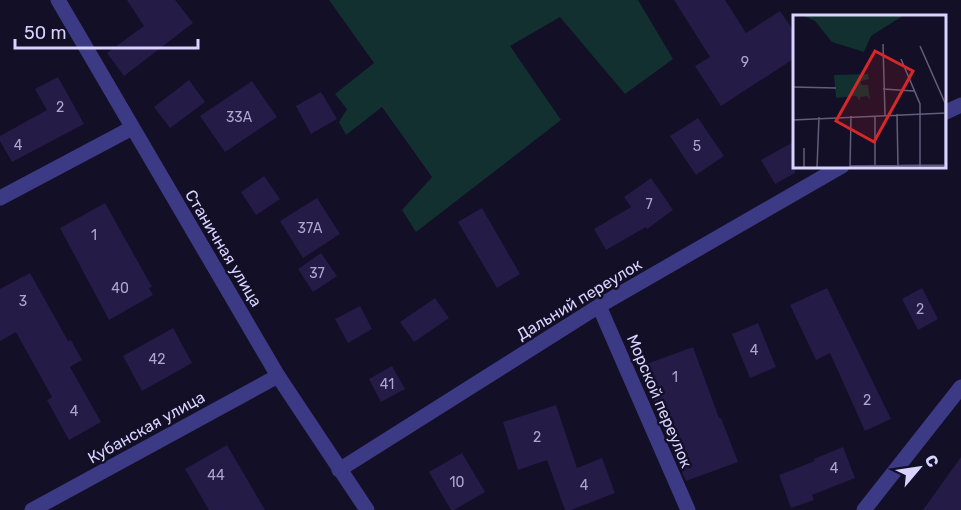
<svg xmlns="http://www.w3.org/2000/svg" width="961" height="510" font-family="Rubik,sans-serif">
<rect width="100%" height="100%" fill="#130f26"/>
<!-- green -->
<polygon fill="#12302f" points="329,0 638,0 673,59 625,94 560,17 510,46 561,120 416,232 402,210 432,177 382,107 346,135 339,122 347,109 335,94 374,63"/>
<!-- building -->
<g fill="#241b47">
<polygon points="127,0 175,0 193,23 124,76 107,53 144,26"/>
<polygon points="674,0 725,0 746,33 780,11 795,33 795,58 721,106 695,66 710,57"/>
<polygon points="58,77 84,124 12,162 0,141 0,136 47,110 35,89"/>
<polygon points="189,80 205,102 170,128 154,107"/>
<polygon points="252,81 277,117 225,152 200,116"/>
<polygon points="321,92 337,119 311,134 296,106"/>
<polygon points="698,118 724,156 696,175 670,136"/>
<polygon points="795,141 795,173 775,184 761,160"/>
<polygon points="264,176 280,199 256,215 241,192"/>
<polygon points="651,178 673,210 647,229 646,227 606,250 594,229 631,207 624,197"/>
<polygon points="317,198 340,234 303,258 280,221"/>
<polygon points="105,203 152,287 149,288 153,295 109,320 60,228"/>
<polygon points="482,208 520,274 497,288 458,222"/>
<polygon points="321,253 337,276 313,292 298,269"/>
<polygon points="30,273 68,341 71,340 82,360 70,367 101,422 69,440 47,400 52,397 16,332 0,341 0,289"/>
<polygon points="827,288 891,419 865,431 830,353 816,360 790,305"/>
<polygon points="922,288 938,319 918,330 902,299"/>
<polygon points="435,298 449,318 414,342 400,322"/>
<polygon points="360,306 372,329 348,343 335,319"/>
<polygon points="758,323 776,367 750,378 732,334"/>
<polygon points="173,328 192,363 142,391 123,356"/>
<polygon points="693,347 719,418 721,418 738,462 686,481 667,438 641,366"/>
<polygon points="392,366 405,389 381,402 369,379"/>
<polygon points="556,405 577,468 602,458 615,493 571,510 565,510 547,460 518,470 503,422"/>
<polygon points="227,445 265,510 209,510 185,469"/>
<polygon points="843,447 855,478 812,495 814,500 791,508 779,475 815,461 814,459"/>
<polygon points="462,453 485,492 454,510 451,510 429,472"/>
<polygon points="961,457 961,510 923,510"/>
</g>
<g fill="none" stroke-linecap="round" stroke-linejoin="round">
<!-- minor -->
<g stroke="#3d3a85" stroke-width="15">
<polyline points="58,0 278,376 367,510"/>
<polyline points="944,113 961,105"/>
<polyline points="0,198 132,128"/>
<polyline points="599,306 688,510"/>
<polyline points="339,470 599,306 842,166"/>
<polyline points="32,510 278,376"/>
<polyline points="864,510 961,387"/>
</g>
</g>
<g text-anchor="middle" stroke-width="5" stroke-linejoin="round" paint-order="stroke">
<!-- number labels -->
<g font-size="14" fill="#aca6d1">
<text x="745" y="67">9</text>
<text x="60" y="112">2</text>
<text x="239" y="122">33А</text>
<text x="18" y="150">4</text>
<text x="697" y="151">5</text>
<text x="649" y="209">7</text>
<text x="310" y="233">37А</text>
<text x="94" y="240">1</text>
<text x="317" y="278">37</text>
<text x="120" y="293">40</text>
<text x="23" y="306">3</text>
<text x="920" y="314">2</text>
<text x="754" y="355">4</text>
<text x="157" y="364">42</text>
<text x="675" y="382">1</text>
<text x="387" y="389">41</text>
<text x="867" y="405">2</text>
<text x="74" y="416">4</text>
<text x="537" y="442">2</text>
<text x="834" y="473">4</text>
<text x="216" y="480">44</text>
<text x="457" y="487">10</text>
<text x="584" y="490">4</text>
</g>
<!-- street labels -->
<g font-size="16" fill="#d9d4ff" stroke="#130f26">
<text transform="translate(224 248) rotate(59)" y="6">Станичная улица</text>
<text transform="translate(579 299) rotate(-31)" y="6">Дальний переулок</text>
<text transform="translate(660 401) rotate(67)" y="6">Морской переулок</text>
<text transform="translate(146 427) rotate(-29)" y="6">Кубанская улица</text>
</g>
</g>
<!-- overview -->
<g transform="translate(793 15)">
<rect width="153" height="153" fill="#130f26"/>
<path d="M 9,0 L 111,0 L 78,21 L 71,37 L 39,27 L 22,6 ZM 75,59 L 76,64 L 68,66 L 68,70 L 75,70 L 77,85 L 74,81 L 67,82 L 67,86 L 63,81 L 43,83 L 41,60 Z" fill="#12302f"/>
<path fill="none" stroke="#625e7d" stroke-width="1.5" d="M 90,29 L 92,100M 127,31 L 152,88 L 152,153M 108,44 L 127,89 L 127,153M 0,72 L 43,73M 90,74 L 121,76M 104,99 L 105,152M 0,105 L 153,98M 57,151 L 152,150M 82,151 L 82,101M 57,152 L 58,101M 11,153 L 11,133M 24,153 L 26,102"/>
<path fill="#d62828" fill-opacity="0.15" stroke="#d62828" stroke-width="3" d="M 82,36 L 120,56 L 81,127 L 43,106 Z"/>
<rect width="153" height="153" fill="none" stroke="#d9d4ff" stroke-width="3"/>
</g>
<!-- north arrow -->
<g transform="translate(919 468) rotate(61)" stroke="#130f26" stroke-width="4.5" paint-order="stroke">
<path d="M0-4.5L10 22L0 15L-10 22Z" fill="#d9d4ff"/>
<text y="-9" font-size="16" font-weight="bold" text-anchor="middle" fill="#d9d4ff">С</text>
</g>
<!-- scale -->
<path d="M15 39v9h183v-9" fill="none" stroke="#d9d4ff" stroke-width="3"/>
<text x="24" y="39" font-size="18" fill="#d9d4ff" stroke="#130f26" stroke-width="4.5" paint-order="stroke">50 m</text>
</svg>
